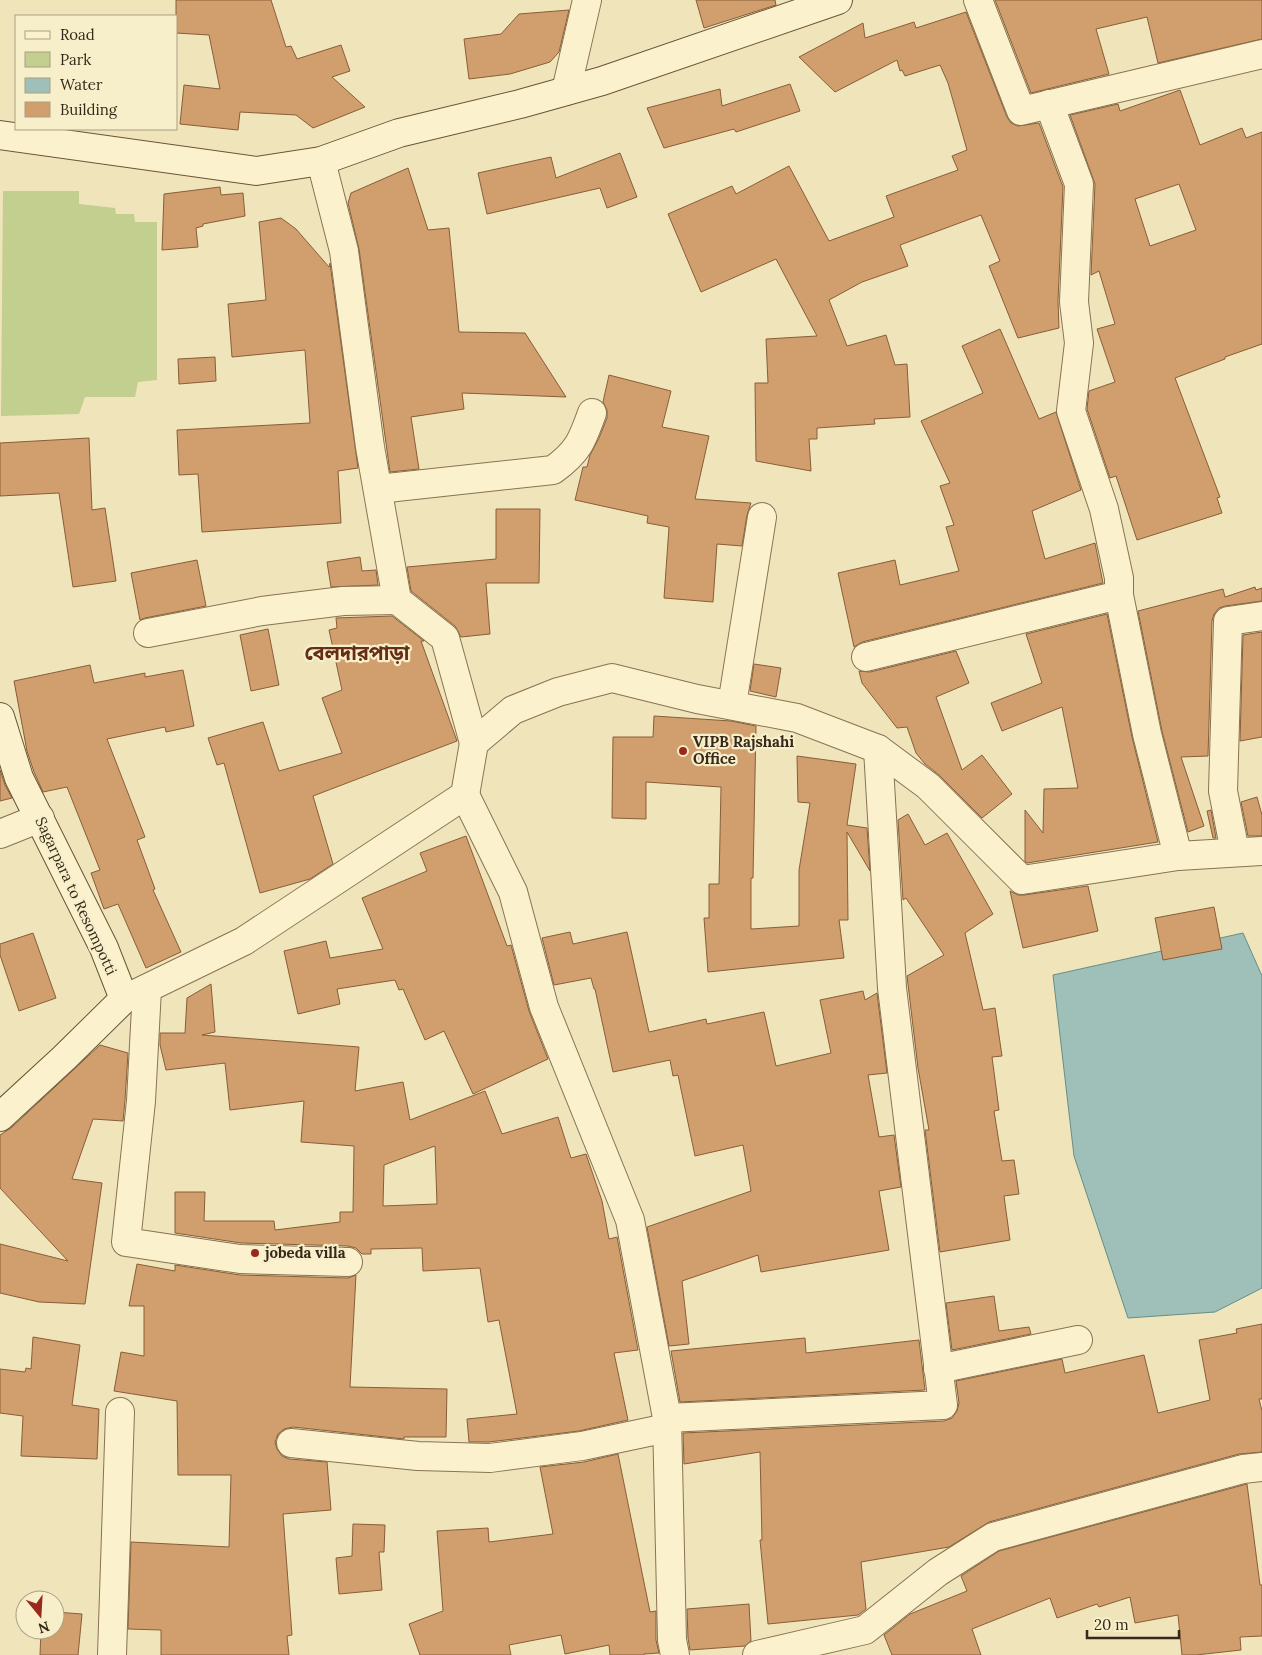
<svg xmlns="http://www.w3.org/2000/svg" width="1262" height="1655" font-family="Lora,'Noto Sans Bengali',serif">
<rect width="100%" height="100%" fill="#f0e4ba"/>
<!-- green -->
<polygon fill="#c2cf8e" points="3,191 79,191 79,204 115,208 116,214 134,214 135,222 157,222 157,380 138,382 135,397 85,397 79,414 1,416"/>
<!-- water -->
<polygon fill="#9fc0b9" stroke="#668e87" points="1243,933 1262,976 1262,1288 1215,1312 1128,1318 1074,1156 1053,975"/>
<!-- building -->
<g fill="#d19e6d" stroke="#885e38" fill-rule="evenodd">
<polygon points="176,0 271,0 286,47 291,46 297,59 341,45 350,71 332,77 365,107 313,128 296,115 240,112 238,130 180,124 184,85 220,89 209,35 176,33"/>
<polygon points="696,0 775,0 776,5 704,28"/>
<polygon points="995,0 1262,0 1262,39 1158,63 1147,17 1096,29 1109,74 1031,93"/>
<polygon points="569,10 559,52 550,62 510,74 469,79 464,39 501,34 519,14"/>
<polygon points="966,12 1007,117 1011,123 1018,126 1039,123 1063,187 1058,301 1059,328 1018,338 989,266 1000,261 981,215 900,245 908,266 862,282 829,300 847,346 886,335 895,365 907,364 910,417 874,419 875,424 817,428 817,439 809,439 811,471 756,461 755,383 768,383 766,339 817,336 776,259 701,292 668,214 732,186 736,194 789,166 829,241 894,217 886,196 958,170 952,156 967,150 948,83 940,65 905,76 902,70 900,71 897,60 835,92 799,57 863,23 865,38 914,22 916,28"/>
<polygon points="790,84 800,111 736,132 734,129 664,148 647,108 720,89 722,106"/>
<path d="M 1180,90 L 1200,145 L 1242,128 L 1246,138 L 1262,132 L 1262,344 L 1225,357 L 1225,359 L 1175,378 L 1220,497 L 1217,498 L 1222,513 L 1137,540 L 1116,476 L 1110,478 L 1087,409 L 1089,391 L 1115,382 L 1097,329 L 1115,324 L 1099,271 L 1091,275 L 1095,184 L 1070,115 L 1118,104 L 1120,111 ZM 1179,184 L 1196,230 L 1150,246 L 1135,199 Z"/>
<polygon points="620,153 637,197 607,208 600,188 487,214 478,173 551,157 556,178"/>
<polygon points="408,168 428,230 449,228 459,332 525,333 566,397 462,393 464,409 411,417 419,469 390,472 359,249 348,203 351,193"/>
<polygon points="220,187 221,195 243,193 245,216 203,224 203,226 196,228 198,247 162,250 164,194"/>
<polygon points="281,218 296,229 329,267 330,263 358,468 338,471 341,523 202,532 198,474 179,475 177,430 310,423 305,350 232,357 228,304 266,300 259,222"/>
<polygon points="1000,329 1039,419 1056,412 1081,490 1032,511 1045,559 1095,543 1103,583 862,642 854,647 838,573 895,560 900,585 959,571 946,527 954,525 940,486 950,483 921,421 983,393 962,346"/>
<polygon points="215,357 216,381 179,384 178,359"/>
<polygon points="609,375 671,391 662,427 709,436 695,499 751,503 747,515 742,546 717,544 713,602 664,598 669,527 647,523 648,516 575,500 583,467 587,467 590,455 599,438 607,418 607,410 603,402"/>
<polygon points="89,438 92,510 105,508 116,581 73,587 59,493 0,496 0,443"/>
<polygon points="496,509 540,509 539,583 486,583 490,634 461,637 455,626 411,591 407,567 496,559"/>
<polygon points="360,557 362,571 376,570 378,585 331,587 327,562"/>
<polygon points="197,560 206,606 145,618 140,620 131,573"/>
<polygon points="1255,587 1256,590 1262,588 1262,601 1225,606 1219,608 1214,614 1212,621 1208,756 1181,757 1204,826 1188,832 1162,731 1138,611 1223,589 1225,597"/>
<polygon points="1107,614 1132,737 1158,842 1027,863 1025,861 1025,810 1043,833 1044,789 1078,788 1062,707 1002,731 991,703 1042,683 1026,634"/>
<polygon points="392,616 424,641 421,641 457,741 313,796 333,864 310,879 260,893 224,763 217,765 208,738 263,722 279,771 342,753 322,698 342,690 329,630 337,628 336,618"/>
<polygon points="268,629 279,685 251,691 240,635"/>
<polygon points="1262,632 1262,737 1240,741 1243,635"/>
<polygon points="956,651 969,683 936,697 962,770 982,755 1012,794 982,818 939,775 925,764 916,753 907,727 897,728 862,683 859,671 870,672"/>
<polygon points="754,664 781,668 776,697 750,691"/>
<polygon points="90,665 94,683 145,673 145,677 183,670 194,726 166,732 165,727 107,739 145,837 137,840 155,889 153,890 181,952 146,968 118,904 104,909 91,873 100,870 67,787 43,792 34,772 27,751 14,681"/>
<polygon points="654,716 731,721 756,726 753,878 751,878 751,929 799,926 799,870 810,803 798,802 797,756 856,764 847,825 867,828 870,871 847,832 848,920 839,920 844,958 708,972 704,918 709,918 709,884 719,884 721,787 646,782 646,819 612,818 613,737 653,737"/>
<polygon points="0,770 5,785 12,798 0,801"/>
<polygon points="1257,797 1262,815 1262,836 1248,836 1241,802"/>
<polygon points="1211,810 1216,838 1213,838 1207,811"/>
<polygon points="908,814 925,845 947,833 993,914 965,933 983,1010 995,1008 1002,1056 992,1057 999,1110 994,1111 1002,1161 1014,1160 1019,1194 1004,1196 1010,1240 940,1252 925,1130 929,1130 918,1068 907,976 944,955 906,898 903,900 898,820"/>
<polygon points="466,836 507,946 511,945 529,1011 548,1059 473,1094 444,1031 425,1040 403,989 399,990 395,980 337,989 340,1004 298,1014 284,951 326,941 330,958 383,949 362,898 427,871 420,853"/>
<polygon points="1088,886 1098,931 1023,948 1010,891 1018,895 1024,895"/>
<polygon points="1214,907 1222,949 1163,960 1155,918"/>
<polygon points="570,932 573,944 627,932 649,1032 706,1019 707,1024 764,1012 776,1066 831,1053 820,1000 863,991 865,1000 877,993 887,1073 868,1075 879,1137 894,1135 901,1187 879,1191 889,1250 761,1272 758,1255 682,1281 689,1344 669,1346 647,1227 751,1191 743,1145 695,1156 678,1075 673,1076 670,1060 613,1072 595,989 594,989 591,978 554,985 542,938"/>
<polygon points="33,933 56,998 19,1011 0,955 0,944"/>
<path d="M 211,984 L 215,1032 L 202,1035 L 359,1047 L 355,1091 L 403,1082 L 410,1120 L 485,1091 L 502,1134 L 558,1117 L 571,1158 L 586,1154 L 602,1201 L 609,1239 L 617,1237 L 638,1350 L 614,1353 L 628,1420 L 579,1431 L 489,1442 L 469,1442 L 467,1419 L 517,1414 L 499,1320 L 488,1322 L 480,1268 L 423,1271 L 422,1248 L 371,1249 L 371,1254 L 362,1254 L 356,1248 L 348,1246 L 241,1243 L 175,1233 L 175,1192 L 205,1192 L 204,1221 L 274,1221 L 275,1230 L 340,1222 L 340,1212 L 353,1212 L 354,1146 L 301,1142 L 304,1101 L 230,1110 L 225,1063 L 166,1070 L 160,1045 L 160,1033 L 185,1033 L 187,998 ZM 435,1146 L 437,1204 L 383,1206 L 384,1165 Z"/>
<polygon points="100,1045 128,1053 125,1100 123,1121 93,1119 72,1179 102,1183 85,1304 39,1302 0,1293 0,1244 68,1261 0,1188 0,1135 11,1128"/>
<polygon points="137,1264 175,1271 175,1265 240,1275 348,1278 356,1275 350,1387 447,1389 446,1437 404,1437 404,1439 293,1427 284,1429 278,1434 275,1442 277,1449 282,1456 289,1459 327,1462 331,1510 283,1514 292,1635 287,1636 289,1655 161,1655 161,1630 128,1629 131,1542 229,1547 231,1475 178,1475 177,1401 114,1391 121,1352 144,1356 144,1306 129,1306"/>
<polygon points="994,1296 999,1331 1029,1327 1031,1334 952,1350 946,1303"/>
<polygon points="1262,1324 1262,1399 1259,1399 1262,1411 1262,1452 1239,1454 989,1522 949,1547 861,1562 866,1609 858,1615 768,1624 760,1540 762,1540 760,1452 684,1464 683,1433 944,1421 952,1418 957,1411 959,1403 956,1381 1062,1359 1065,1373 1144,1355 1158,1413 1210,1400 1199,1340 1237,1333 1236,1329"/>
<polygon points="33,1337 80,1345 72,1405 99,1409 97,1459 21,1456 23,1416 0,1413 0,1369 25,1372 26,1368 31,1369"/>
<polygon points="805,1338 806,1353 919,1340 925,1390 680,1402 671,1351"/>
<polygon points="618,1454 650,1612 656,1611 656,1640 659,1653 644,1654 644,1655 610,1655 609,1645 565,1654 561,1635 509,1645 511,1655 420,1655 409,1624 443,1611 437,1531 488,1528 489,1542 553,1534 540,1467 584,1462"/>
<polygon points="1247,1484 1260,1585 1262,1585 1262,1636 1240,1637 1241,1650 1196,1655 1182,1655 1178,1615 1135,1623 1130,1597 1099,1607 1097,1604 1057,1618 1050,1598 972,1629 981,1655 892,1655 884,1635 910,1614 967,1591 961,1576 999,1551"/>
<polygon points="353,1524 385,1525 384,1552 379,1552 382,1590 339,1594 336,1558 352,1556"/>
<polygon points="749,1604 751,1641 745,1646 690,1650 688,1638 687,1609"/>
<polygon points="55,1612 82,1614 78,1655 40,1655 41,1630 55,1630"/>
</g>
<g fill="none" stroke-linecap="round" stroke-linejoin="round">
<!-- street casing -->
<g stroke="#887353" stroke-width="30">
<g id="street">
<polyline points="978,0 1021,111 1262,54"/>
<polyline points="566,91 587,0"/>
<polyline points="1049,104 1079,184 1074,302 1079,343 1071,411 1104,509 1119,578 1119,595 1147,734 1178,856"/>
<polyline points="321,161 344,251 370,447 397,600 445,638 474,743 513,710 558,692 612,678 697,699 797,718 878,749 928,786 1022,880 1178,856 1262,851"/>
<path d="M 378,489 L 553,470 C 578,452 582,441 592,413"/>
<polyline points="148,633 262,611 343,601 397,600"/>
<polyline points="866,657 1119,595"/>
<polyline points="732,705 762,517"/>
<polyline points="465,795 513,892 544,1007 630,1220 667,1418 672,1640 675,1655"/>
<polyline points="0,834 40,818"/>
<polyline points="1235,852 1223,791 1228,621 1262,616"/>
<polyline points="147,989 141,1101 126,1242 240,1259 348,1262"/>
<polyline points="131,996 244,941 465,795 474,743"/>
<polyline points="938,1369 1078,1340"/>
<polyline points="667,1418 943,1405 892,988 878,749"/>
<polyline points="291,1443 418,1456 490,1458 582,1446 667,1428"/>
<polyline points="112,1655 120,1412"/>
<polyline points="757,1655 865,1630 938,1572 993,1537 1243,1469 1262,1467"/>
</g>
</g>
<!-- secondary casing -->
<g stroke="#695437" stroke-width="30">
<g id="secondary">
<polyline points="0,135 256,171 321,161 399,133 520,104 602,81 838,0"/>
<polyline points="0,717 19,778 104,948 124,999 64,1058 0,1117"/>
</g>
</g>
<!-- street -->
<use href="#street" stroke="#fbf1cd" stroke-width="28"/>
<!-- secondary -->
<use href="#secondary" stroke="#fbf1cd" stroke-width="28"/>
</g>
<!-- markers -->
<g fill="#9b281f" stroke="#f7eeca" stroke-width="2">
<circle cx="683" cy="751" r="5"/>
<circle cx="255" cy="1253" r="5"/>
</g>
<g text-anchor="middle" stroke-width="4.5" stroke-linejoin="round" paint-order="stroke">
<!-- poi labels -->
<g font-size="15" font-weight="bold" fill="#362919" stroke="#f7eeca" text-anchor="start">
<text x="693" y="747">VIPB Rajshahi<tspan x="693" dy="17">Office</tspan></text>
<text x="265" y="1258">jobeda villa</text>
</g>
<!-- street labels -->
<g font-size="15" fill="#362919" stroke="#f7eeca">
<text transform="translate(76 896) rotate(65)" y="5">Sagarpara to Resompotti</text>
</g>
<!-- district labels -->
<g font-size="20" font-weight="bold" fill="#652c16" stroke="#f7eeca">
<text x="357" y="660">বেলদারপাড়া</text>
</g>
</g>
<!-- legend -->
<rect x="15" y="15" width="162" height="115" fill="#f7eeca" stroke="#aa9f83"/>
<rect x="25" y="31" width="25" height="8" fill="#fbf1cd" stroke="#aa9f83"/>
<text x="60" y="40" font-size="15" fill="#362919">Road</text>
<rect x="25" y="52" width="25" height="15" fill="#c2cf8e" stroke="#aa9f83"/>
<text x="60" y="65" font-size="15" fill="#362919">Park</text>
<rect x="25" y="78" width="25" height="15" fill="#9fc0b9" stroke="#aa9f83"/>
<text x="60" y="90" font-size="15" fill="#362919">Water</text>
<rect x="25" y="102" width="25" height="15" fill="#d19e6d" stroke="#aa9f83"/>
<text x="60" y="115" font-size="15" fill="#362919">Building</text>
<!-- north arrow -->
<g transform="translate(40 1615) rotate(162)"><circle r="24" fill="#f7eeca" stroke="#aa9f83"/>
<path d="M0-4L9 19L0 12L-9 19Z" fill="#9b281f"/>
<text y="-8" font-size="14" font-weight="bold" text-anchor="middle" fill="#362919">N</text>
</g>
<!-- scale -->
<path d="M1087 1630v8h92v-8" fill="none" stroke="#362919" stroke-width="2.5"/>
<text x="1094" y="1630" font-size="15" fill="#362919" stroke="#f7eeca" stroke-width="4" paint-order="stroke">20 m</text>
</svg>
